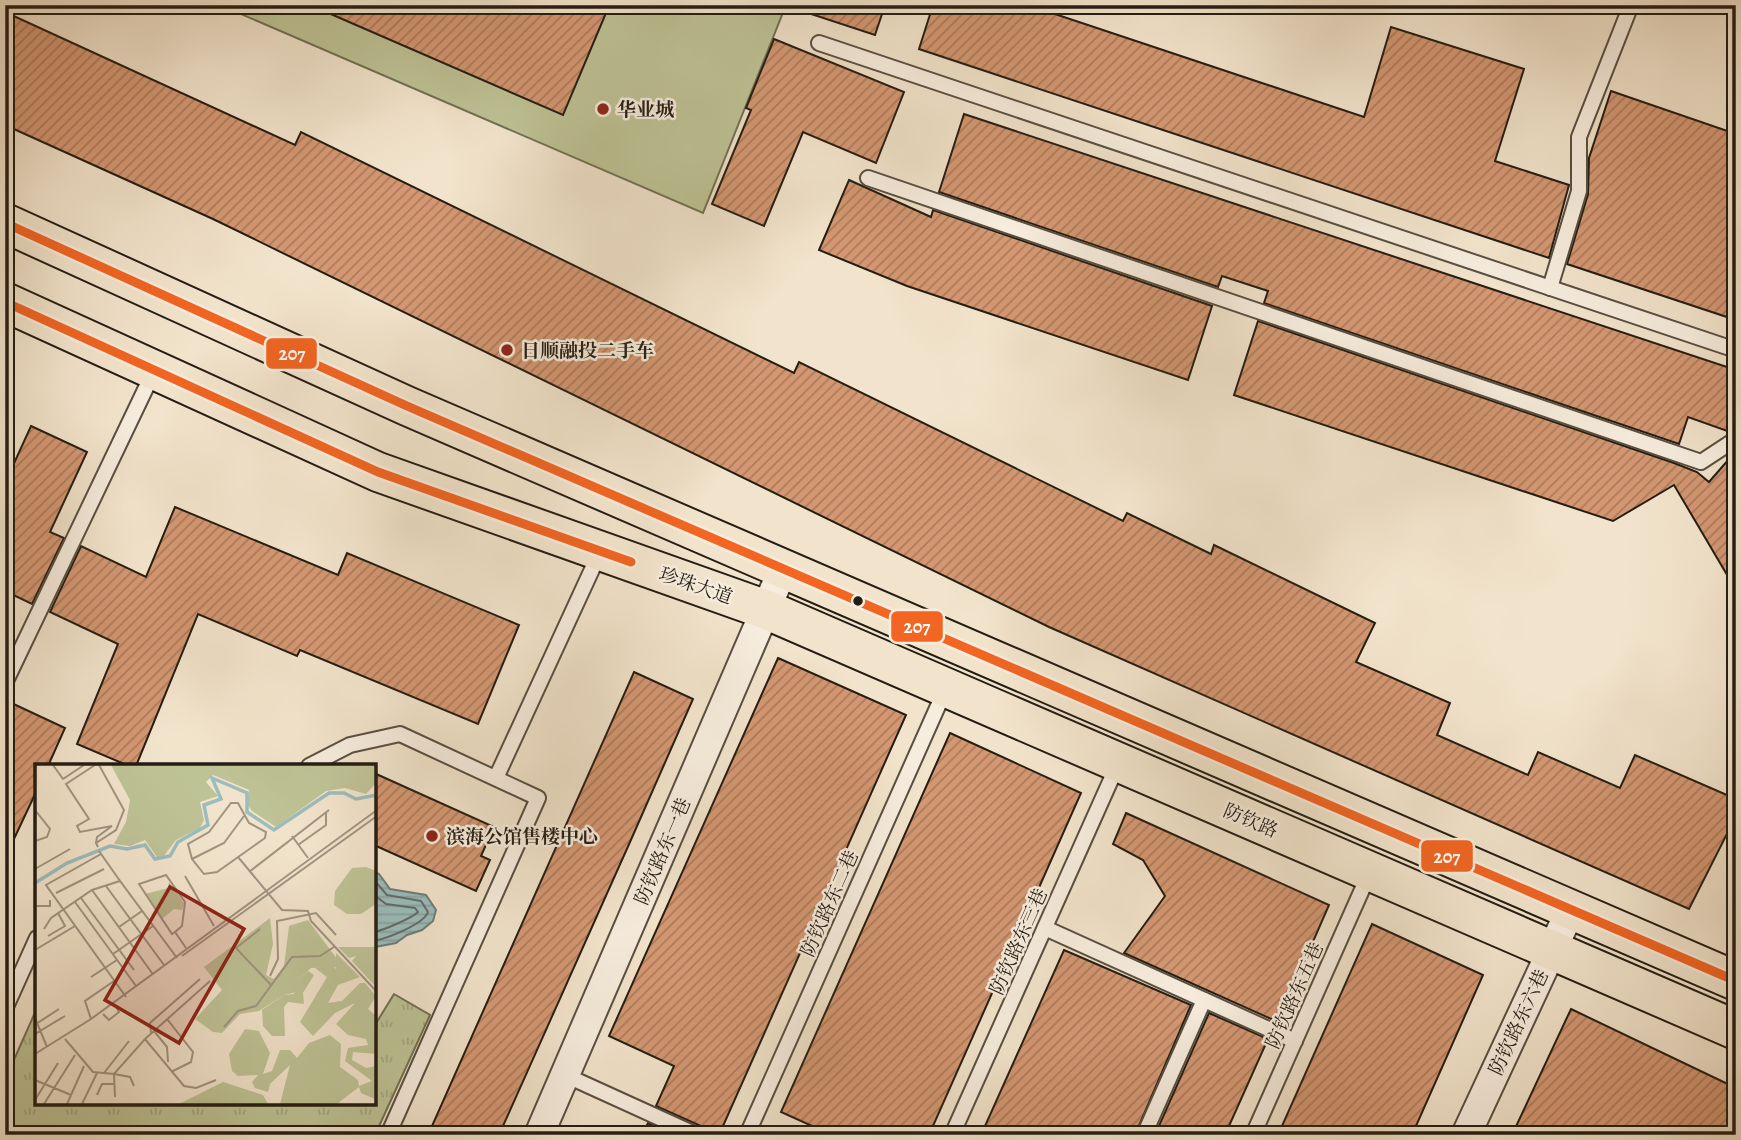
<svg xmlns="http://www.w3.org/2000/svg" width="1741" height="1140" font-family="Alegreya,'Noto Serif SC',serif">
<defs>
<pattern id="grass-tufts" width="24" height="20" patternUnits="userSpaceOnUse" patternTransform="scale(1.75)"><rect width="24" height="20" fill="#bec396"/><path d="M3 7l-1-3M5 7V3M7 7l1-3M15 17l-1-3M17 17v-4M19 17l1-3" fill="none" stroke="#a3a780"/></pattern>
<pattern id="water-rules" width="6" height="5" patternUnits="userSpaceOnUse" patternTransform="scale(1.75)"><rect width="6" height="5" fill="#9cbdbe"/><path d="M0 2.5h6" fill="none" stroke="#86a2a2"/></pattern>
<pattern id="building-hatch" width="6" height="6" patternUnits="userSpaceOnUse" patternTransform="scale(1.75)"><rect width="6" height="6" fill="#d49772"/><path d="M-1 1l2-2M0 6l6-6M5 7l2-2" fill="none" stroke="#ac7b5c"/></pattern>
</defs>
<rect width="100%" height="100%" fill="#f2e4cc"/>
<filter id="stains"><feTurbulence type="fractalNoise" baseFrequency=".00286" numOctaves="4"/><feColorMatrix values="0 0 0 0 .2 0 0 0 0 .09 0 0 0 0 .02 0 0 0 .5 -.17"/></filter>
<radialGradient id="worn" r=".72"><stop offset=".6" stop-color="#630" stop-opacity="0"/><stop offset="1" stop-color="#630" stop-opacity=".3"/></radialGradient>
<!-- grass -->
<polygon fill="url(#grass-tufts)" stroke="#717054" stroke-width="2" points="394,994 430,1015 375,1135 5,1135 5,1080 37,1008 37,1103 374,1103 375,1025"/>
<!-- pitch -->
<polygon fill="#bec396" stroke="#717054" stroke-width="2" points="220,5 786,5 703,213"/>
<!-- water -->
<polygon fill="url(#water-rules)" stroke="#6c7d7a" stroke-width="2" points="375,872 379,874 390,889 426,895 436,910 433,921 422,930 407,935 396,943 375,947"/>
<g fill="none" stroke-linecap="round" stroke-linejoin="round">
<!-- shore -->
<g stroke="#606d68" stroke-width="2">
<path d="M 374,880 L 387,895 L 421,901 L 428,912 C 424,924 388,938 374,941"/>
<path d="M 374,895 L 386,904 L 415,908 L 418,912 C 412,918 384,930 374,932"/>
</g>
</g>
<!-- building -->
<g fill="url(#building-hatch)" stroke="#241d13" stroke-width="2">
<polygon points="310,5 588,5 606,13 563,115"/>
<polygon points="799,5 885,5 875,35 799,10"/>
<polygon points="933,5 1028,5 1364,117 1391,27 1524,69 1495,161 1569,185 1549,258 919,49"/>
<polygon points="5,12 295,145 301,132 794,373 799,362 1123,521 1127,513 1211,554 1214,545 1375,623 1356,662 1450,703 1437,735 1528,775 1538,752 1620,788 1635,755 1736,799 1736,816 1689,909 1049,627 213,219 5,125"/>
<polygon points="774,39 904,92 876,163 803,132 764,226 712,204 751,110 746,108"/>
<polygon points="1611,91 1736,134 1736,320 1567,264 1588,194 1589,158"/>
<polygon points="964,114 1736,370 1736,429 1730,432 1688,417 1679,444 1264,303 1268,291 1222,276 1218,287 939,192"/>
<polygon points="849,180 931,217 933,210 1212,306 1188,380 907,286 819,250"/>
<polygon points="1258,321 1674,463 1697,472 1709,482 1736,451 1736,590 1674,485 1613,521 1234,395"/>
<polygon points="31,426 87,452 50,532 64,538 32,604 5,591 5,483"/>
<polygon points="175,507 338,575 347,553 519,625 478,724 300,650 297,656 198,614 136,766 129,766 77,744 118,644 50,612 81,546 146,577"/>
<polygon points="778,658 906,715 719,1135 707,1135 701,1126 656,1106 674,1066 609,1036"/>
<polygon points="634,672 693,699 630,842 499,1135 428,1135"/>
<polygon points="5,700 65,728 48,766 37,766 37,790 5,858"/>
<polygon points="950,733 1081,793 929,1135 832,1135 781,1112"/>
<polygon points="374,773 494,827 481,856 490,860 476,891 374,845"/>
<polygon points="1126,813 1329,905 1278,1022 1124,953 1165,896 1143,860 1113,844"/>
<polygon points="1372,924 1483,975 1412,1135 1278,1135"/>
<polygon points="1064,950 1191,1005 1135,1135 981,1135"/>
<polygon points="1571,1009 1736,1088 1736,1135 1512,1135"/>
<polygon points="1209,1013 1268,1039 1225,1135 1155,1135"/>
<polygon points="648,1123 673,1135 642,1135"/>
</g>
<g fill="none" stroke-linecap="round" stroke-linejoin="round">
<!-- service casing -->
<g stroke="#584f41" stroke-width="18">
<g id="service">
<polyline points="819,43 1736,350"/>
<polyline points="868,178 1701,462 1736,439"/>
<polyline points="1550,288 1579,191 1579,137 1631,5"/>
<polyline points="5,683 154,371"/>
<polyline points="309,766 350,745 400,734 538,798 388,1135"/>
<polyline points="496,778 600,552"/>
<polyline points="1045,928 1295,1041"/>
<polyline points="5,1009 37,938"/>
<polyline points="565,1075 697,1135"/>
<polyline points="747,1135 946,688"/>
<polyline points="952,1135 1118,764"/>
<polyline points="1144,1135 1204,1000"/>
<polyline points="1253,1135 1369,874"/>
</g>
</g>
<!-- minor casing -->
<g stroke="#584f41" stroke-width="32">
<g id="minor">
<polyline points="539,1135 784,567"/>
<polyline points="1466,1135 1571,909"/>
</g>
</g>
<!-- primary casing -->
<g stroke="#241d13" stroke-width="42">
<g id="primary">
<polyline points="5,223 407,406 1736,981"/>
<polyline points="5,302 378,472 767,610 1736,1030"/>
</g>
</g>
<!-- service -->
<use href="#service" stroke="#f7edde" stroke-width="14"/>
<!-- minor -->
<use href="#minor" stroke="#f7edde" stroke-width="28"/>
<!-- primary -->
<use href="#primary" stroke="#f2e4cc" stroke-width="38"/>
<!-- bus-1 casing -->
<g stroke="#f7edde" stroke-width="14">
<g id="bus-1">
<polyline points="5,223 407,406 1736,981"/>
<polyline points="5,302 378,472 631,562"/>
</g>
</g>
<!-- bus-1 -->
<use href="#bus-1" stroke="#f26522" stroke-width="9"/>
</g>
<!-- markers -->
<g fill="#8f2418" stroke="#f7edde" stroke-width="2.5">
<circle cx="603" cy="109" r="7"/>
<circle cx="507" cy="350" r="7"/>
<circle cx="432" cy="836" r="7"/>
</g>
<circle fill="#241d13" stroke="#f7edde" stroke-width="2.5" cx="858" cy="601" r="6"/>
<g text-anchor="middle" stroke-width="5" stroke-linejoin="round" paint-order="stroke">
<!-- poi labels -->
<g font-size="19" font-weight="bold" fill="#241d13" stroke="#f7edde" text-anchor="start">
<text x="617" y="116">华业城</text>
<text x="521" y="357">日顺融投二手车</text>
<text x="446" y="843">滨海公馆售楼中心</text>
</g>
<!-- street labels -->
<g font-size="19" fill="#241d13" stroke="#f7edde">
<text transform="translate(696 585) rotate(19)" y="7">珍珠大道</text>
<text transform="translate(1251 820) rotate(23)" y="7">防钦路</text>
<text transform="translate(662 851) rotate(-67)" y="7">防钦路东一巷</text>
<text transform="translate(829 903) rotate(-66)" y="7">防钦路东二巷</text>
<text transform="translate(1018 941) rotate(-66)" y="7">防钦路东三巷</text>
<text transform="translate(1294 995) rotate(-66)" y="7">防钦路东五巷</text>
<text transform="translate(1518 1022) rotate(-65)" y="7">防钦路东六巷</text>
</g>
</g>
<!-- overview -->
<g transform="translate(35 764)">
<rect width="341" height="341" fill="#f2e4cc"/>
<path d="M 134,118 L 149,139 L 147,146 L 139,145 L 127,155 L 110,130 L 133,124 Z" fill="#bec396"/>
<path d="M 76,1 L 341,1 L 341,19 L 331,30 L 310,24 L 291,27 L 241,63 L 217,47 L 212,40 L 214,26 L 178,11 L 171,18 L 183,32 L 165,38 L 169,56 L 165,64 L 141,76 L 128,93 L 122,93 L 110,76 L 95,82 L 79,80 L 91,58 L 95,36 ZM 331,103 L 341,107 L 341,140 L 326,150 L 312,150 L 299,141 L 300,127 L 317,104 ZM 303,183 L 341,183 L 341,223 L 317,197 L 321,192 L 314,194 ZM 301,189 L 325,213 L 303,221 L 293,239 L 307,237 L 325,219 L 330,219 L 341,232 L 333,245 L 341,252 L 341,290 L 318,288 L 317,296 L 331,304 L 341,302 L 342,336 L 326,329 L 324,323 L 302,340 L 245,340 L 255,301 L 235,320 L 233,328 L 220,324 L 217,318 L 223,311 L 203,312 L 197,307 L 194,290 L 210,265 L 224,267 L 235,289 L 228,310 L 237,307 L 245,286 L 255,286 L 262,294 L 274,279 L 295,271 L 306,280 L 305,303 L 323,316 L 324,322 L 337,317 L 310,297 L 313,284 L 333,281 L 331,275 L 313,271 L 301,260 L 320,239 L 300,249 L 278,272 L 265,258 L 292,213 L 280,204 L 296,201 L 301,205 ZM 273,207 L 279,211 L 268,229 L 269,240 L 253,238 L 249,243 L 250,272 L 237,272 L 228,262 L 227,246 L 249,231 L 259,230 L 265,214 ZM 188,318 L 228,331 L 233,340 L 144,340 Z" fill="#bec396"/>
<path d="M 235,154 L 238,180 L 231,211 L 239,215 L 249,202 L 254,162 L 273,156 L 308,203 L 276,204 L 265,214 L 262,228 L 249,231 L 224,247 L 205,250 L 187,269 L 178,268 L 160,255 L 187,226 L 169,203 Z" fill="#bec396"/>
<path fill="none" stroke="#9cbdbe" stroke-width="3.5" d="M 0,119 L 32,99 L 75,82 L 92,85 L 110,81 L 120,95 L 135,92 L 143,78 L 173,61 L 169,41 L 186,35 L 177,14 L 212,29 L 212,48 L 239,66 L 294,29 L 309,29 L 321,35 L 342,31"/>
<path fill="none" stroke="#a09482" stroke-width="2" d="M 18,1 L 28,15 L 49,1M 60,1 L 31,20 L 54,55 L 42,62 L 45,68 L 77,62 L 62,73 L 61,79M 196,39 L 203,39 L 214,59 L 231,68 L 230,74 L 182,108 L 169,110 L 157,95 L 153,80 L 174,68 ZM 0,46 L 15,65 L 12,73 L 0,77M 257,72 L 273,94M 263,81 L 291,61 L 291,48M 63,83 L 61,79 L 81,66 L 89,46 L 64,1M 64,87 L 85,117M 66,90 L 11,121 L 91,233M 203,93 L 247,146 L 273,147 L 276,157 L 342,228M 157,95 L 189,79 L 209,52M 0,105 L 35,85M 214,108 L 294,46M 150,112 L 179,162M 71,122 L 129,201M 57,126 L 117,209M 21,129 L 69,105M 46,134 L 99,206M 40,138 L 101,222M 0,142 L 15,142 L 15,136M 84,163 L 107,147M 9,165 L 16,154 L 57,126 L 85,117 L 142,194M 225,165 L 201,184 L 236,221M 140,168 L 137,170 L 104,120 L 131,111 L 150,138 L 147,162 L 140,168 L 151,184M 13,172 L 30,162 L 23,149M 0,186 L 40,162M 78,190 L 118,162M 147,192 L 342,52M 235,212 L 243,195 L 242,157 L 281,149 L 301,171M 56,213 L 82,196M 68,250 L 74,256 L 84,248 L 80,241M 0,254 L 12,283M 56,255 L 50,237 L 79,217M 132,255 L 158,288 L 156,298 L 136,308M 1,260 L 24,245M 189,263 L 203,247 L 221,242 L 257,193 L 285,192 L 299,183M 119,267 L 132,283 L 133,298M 116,269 L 115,259 L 165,215M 0,270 L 30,252M 30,275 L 58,308 L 79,310 L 110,275 L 149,322 L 161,324 L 181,316M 110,275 L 175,217M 0,290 L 56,255 L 342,46M 69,309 L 94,277M 0,316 L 36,331M 62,331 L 67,320 L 80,320M 80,333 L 79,310 L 95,313 L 99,322M 0,336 L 23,299M 9,340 L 40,291M 32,340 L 49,302M 47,340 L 62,309"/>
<path fill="#8f2418" fill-opacity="0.15" stroke="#8f2418" stroke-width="3.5" d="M 135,123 L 209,165 L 144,279 L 70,236 Z"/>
<rect width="341" height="341" fill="none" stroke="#241d13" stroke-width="3.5"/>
</g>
<g stroke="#f7edde" stroke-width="2.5">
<rect x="265" y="337" width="53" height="33" rx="7" fill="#f26522"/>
<rect x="890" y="610" width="54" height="33" rx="7" fill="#f26522"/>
<rect x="1420" y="839" width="54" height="34" rx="7" fill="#f26522"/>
</g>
<g font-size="19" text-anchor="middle" font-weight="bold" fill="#fff">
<text x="292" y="360">207</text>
<text x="917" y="633">207</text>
<text x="1447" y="863">207</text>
</g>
<!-- margin -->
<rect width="1741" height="1140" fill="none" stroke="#f2e4cc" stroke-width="28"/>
<rect x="7" y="7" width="1727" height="1126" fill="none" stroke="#241d13" stroke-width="3.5"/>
<rect x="14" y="14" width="1713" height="1112" fill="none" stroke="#241d13" stroke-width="2"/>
<rect width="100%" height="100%" filter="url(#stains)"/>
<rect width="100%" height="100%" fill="url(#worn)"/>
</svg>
